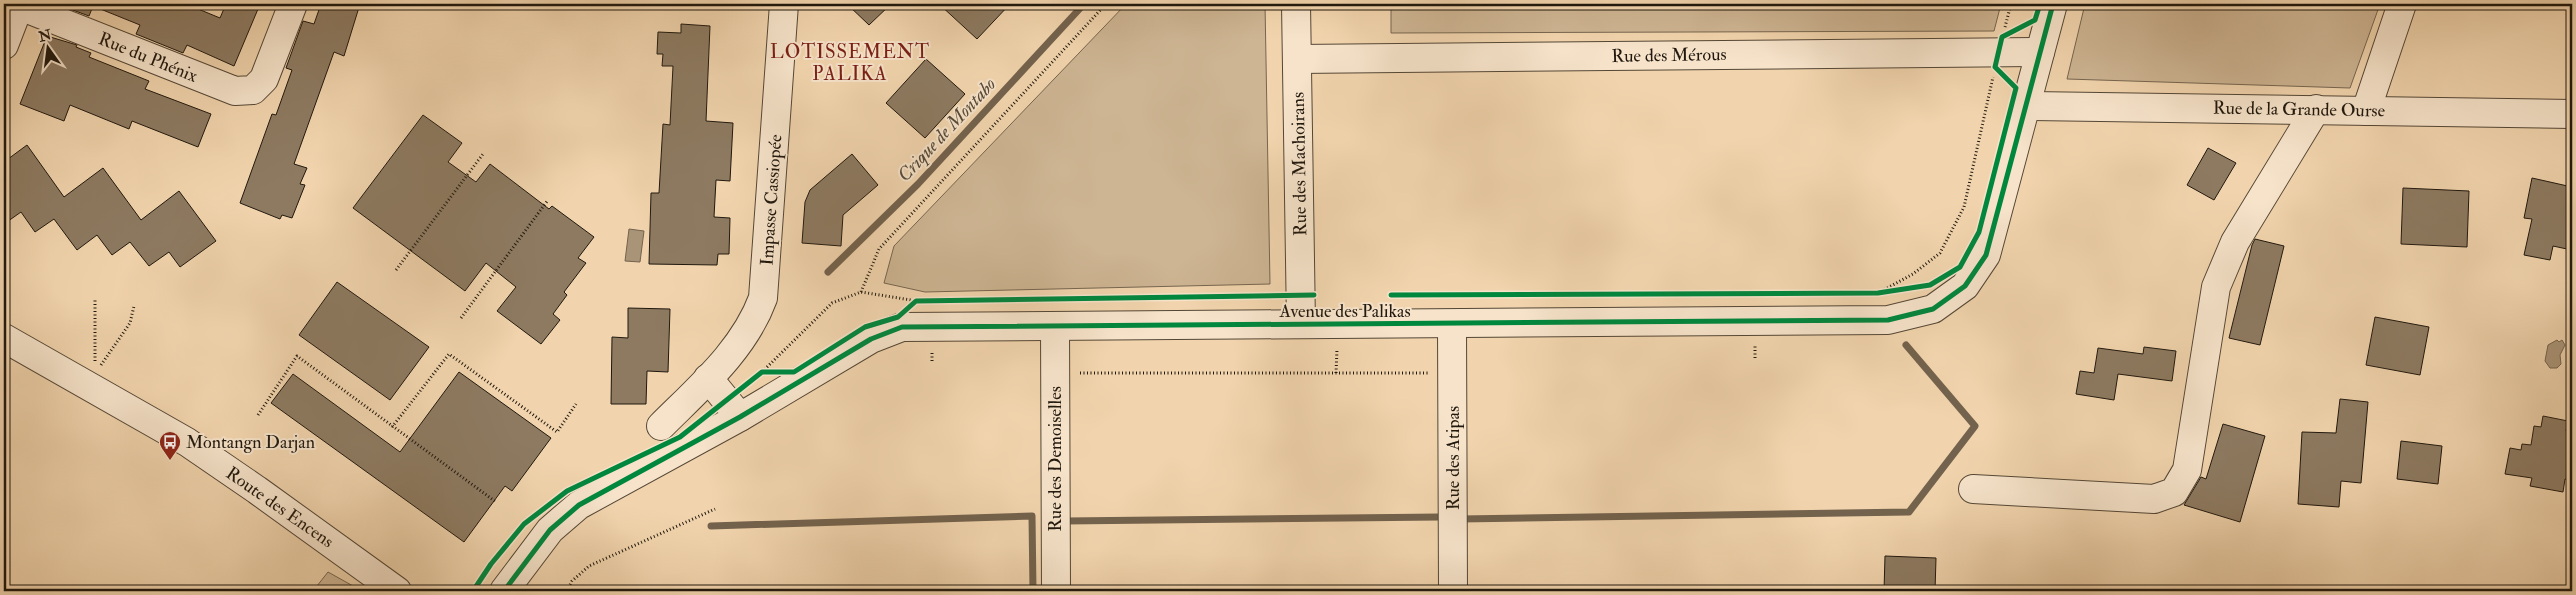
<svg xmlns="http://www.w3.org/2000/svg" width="2576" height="595" font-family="'IM FELL Double Pica',serif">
<rect width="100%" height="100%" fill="#f1d4ad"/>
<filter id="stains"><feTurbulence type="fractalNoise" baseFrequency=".004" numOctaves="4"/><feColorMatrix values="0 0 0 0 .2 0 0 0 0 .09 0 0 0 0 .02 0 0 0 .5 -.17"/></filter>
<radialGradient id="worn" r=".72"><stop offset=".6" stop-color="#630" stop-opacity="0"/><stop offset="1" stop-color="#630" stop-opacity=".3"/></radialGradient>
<!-- green -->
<g fill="#cdb492" stroke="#766650">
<polygon points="1126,4 1265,4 1270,284 925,292 884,283 894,246"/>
<polygon points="1391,4 2001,4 1994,31 1391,33"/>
<polygon points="2085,4 2380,4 2350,88 2067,79"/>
<polygon points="328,572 362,591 313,591"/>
</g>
<!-- water -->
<g fill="#aa9477" stroke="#73624d">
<polygon points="629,229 644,231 640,262 625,261"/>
<polygon points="2557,340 2559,342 2562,340 2565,345 2560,355 2561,364 2557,368 2550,368 2545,361 2548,345"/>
</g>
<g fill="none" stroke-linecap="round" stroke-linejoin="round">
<!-- stream -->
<g stroke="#73624d" stroke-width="7">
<polyline points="828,272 918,184 1084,4"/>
<polyline points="1460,519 1909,512 1975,426 1906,345"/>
<polyline points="1065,521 1440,517"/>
<polyline points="711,526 1032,516 1033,591"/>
</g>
</g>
<!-- building -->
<g fill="#8d7a61" stroke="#20180e">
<polygon points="72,4 186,4 220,18 226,4 246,4 258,9 234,66 187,45 183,53 136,34 140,25 93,6 89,16 70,9"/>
<polygon points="321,4 360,4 344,56 334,52 294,164 307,168 300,184 305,185 292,218 282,215 280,219 240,203 272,114 276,115 292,70 286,68 303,21 314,24"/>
<polygon points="847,4 891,4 869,25"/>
<polygon points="939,4 1010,4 977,39"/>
<polygon points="681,24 710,26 706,121 733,123 730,181 716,180 714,217 730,218 729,254 718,254 717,265 649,264 651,193 659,193 663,124 670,125 673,66 662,66 663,54 657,54 658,32 681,33"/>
<polygon points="47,36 77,45 76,47 91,53 89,57 149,81 145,89 211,114 198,147 132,121 129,129 70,105 64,121 20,104"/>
<polygon points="926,59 965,94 925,138 886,103"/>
<polygon points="423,115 462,143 448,162 476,182 490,164 549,209 552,206 594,237 578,258 586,263 564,292 567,295 553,314 560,320 541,344 497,311 516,287 486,263 465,291 353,208"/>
<polygon points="27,145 64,197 103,168 141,220 179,191 216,241 180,267 169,252 149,266 130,242 112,255 97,235 77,250 54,219 35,232 21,212 4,224 4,162"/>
<polygon points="2208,148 2236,163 2214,200 2187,185"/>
<polygon points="852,154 878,185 843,215 841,246 802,243 805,202 810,190"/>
<polygon points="2532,178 2572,187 2572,226 2567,249 2553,246 2550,260 2524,255 2532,219 2524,218"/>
<polygon points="2403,188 2469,191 2467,247 2401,244"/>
<polygon points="2255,239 2284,246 2260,345 2229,338 2252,245"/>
<polygon points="337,282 429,347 390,400 299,335"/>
<polygon points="628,308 670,309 668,372 647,371 646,404 611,404 612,337 628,338"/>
<polygon points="2375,317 2429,327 2420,375 2366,365"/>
<polygon points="2144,347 2176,351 2172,381 2118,374 2114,400 2076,394 2080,371 2094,373 2098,348 2143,354"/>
<polygon points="459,372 551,438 512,491 505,486 464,542 271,403 293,374 400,452"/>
<polygon points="2340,399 2368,402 2361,483 2341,481 2339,507 2298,504 2302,432 2336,433"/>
<polygon points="2543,416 2568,421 2566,431 2572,432 2572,480 2565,479 2563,492 2530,486 2532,478 2505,474 2510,448 2521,450 2522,444 2531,445 2534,426 2541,427"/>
<polygon points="2223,424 2265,436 2240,522 2184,505 2201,477 2206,479"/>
<polygon points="2401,441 2442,446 2438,484 2397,479"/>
<polygon points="1885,556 1936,558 1935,591 1884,591"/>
</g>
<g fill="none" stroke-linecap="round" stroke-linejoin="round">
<!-- minor casing -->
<g stroke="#544736" stroke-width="30">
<g id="minor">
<polyline points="15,4 235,91 253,90 264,79 293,4"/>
<polyline points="1296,4 1301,324"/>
<polyline points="4,45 19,6"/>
<polyline points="1297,59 2040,52"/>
<polyline points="2026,106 2572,114"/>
<polyline points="2366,111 2402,4"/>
<polyline points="1452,325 1453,591"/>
<polyline points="1055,327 1056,591"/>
<polyline points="4,338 187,442 257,490 397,591"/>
<polyline points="708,378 740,417"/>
<path d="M 661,426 C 699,388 744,350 763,298 L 784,4"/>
<polyline points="1973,489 2154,499 2174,492 2187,470 2216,287 2235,242 2316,109"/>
<polyline points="504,591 550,530 579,505 740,417 871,339 902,327 1888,320 1933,309 1965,286 1986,255 2053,4"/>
</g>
</g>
<!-- path -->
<g stroke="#20180e" stroke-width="3" stroke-dasharray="1 2.5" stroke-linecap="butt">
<polyline points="2005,27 2011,4"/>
<polyline points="396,270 483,154"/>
<polyline points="861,292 879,249 1106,4"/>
<polyline points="1878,293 1913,274 1940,253 1964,207 1993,77"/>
<polyline points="461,318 548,200"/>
<polyline points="1755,358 1755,346"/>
<polyline points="95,361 95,298"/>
<polyline points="932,361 932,351"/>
<polyline points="101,365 130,323 134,306"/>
<polyline points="762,372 832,303 861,292 911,300"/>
<polyline points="1080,373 1429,373"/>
<polyline points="1336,373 1337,349"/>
<polyline points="258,415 297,356 496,502"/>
<polyline points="392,427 449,354 557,432 576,404"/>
<polyline points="567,591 572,581 589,566 715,509"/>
</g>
<!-- minor -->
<use href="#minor" stroke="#f6e3ca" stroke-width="28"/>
<!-- cycleway casing -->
<g stroke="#f6e3ca" stroke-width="8">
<g id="cycleway">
<polyline points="1391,295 1878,293 1930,285 1960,267 1979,232 2016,88 1995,67 2002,37 2035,20 2040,4"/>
<polyline points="473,591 491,564 524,524 567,491 680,437 762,372 794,372 865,327 898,317 916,301 1314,295"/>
<polyline points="504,591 550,530 579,505 740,417 871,339 902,327 1888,320 1933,309 1965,286 1986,255 2053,4"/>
</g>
</g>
<!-- cycleway -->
<use href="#cycleway" stroke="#00873e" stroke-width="5"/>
</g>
<!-- icons -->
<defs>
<g id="bus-pin" transform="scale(1.125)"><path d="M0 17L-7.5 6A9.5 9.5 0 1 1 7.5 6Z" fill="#8f2418" stroke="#f6e3ca"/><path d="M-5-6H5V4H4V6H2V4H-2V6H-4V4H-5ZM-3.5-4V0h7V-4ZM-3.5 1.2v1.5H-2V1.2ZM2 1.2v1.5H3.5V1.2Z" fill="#fff"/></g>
</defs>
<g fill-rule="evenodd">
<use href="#bus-pin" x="170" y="442"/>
</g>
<g text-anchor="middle" stroke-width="4" stroke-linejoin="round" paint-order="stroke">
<!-- street labels -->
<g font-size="18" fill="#20180e" stroke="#f6e3ca">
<text transform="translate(1669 55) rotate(-1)" y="6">Rue des Mérous</text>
<text transform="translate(148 57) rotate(22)" y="6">Rue du Phénix</text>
<text transform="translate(2299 109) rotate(1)" y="6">Rue de la Grande Ourse</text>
<text transform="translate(1299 164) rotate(-91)" y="6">Rue des Machoirans</text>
<text transform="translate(771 200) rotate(-86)" y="6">Impasse Cassiopée</text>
<text x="1345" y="317">Avenue des Palikas</text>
<text transform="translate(1453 458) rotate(-90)" y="6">Rue des Atipas</text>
<text transform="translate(1055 459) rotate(-90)" y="6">Rue des Demoiselles</text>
<text transform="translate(280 507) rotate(35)" y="6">Route des Encens</text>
</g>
<!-- poi labels -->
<g font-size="18" fill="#20180e" stroke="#f6e3ca" text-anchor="start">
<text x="186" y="448">Montangn Darjan</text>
</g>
<!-- neighbourhood labels -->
<g font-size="19" letter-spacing="1" fill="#7a1f14" stroke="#f6e3ca">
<text x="850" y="58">LOTISSEMENT<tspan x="850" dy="22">PALIKA</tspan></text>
</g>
<!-- water labels -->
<g font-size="19" font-style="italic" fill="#574a38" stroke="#f6e3ca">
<text transform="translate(946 129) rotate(-47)" y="7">Crique de Montabo</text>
</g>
</g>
<!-- margin -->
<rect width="2576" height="595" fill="none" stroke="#f1d4ad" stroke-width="20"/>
<rect x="5" y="5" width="2566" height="585" fill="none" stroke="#20180e" stroke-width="2.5"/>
<rect x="10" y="10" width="2556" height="575" fill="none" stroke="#20180e"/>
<!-- north arrow -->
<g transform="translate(48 48) rotate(346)" stroke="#f6e3ca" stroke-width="4" paint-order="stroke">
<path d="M0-4L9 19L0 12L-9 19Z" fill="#20180e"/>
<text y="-8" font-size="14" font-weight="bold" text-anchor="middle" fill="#20180e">N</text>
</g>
<rect width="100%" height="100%" filter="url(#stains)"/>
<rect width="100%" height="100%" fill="url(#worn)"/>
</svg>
